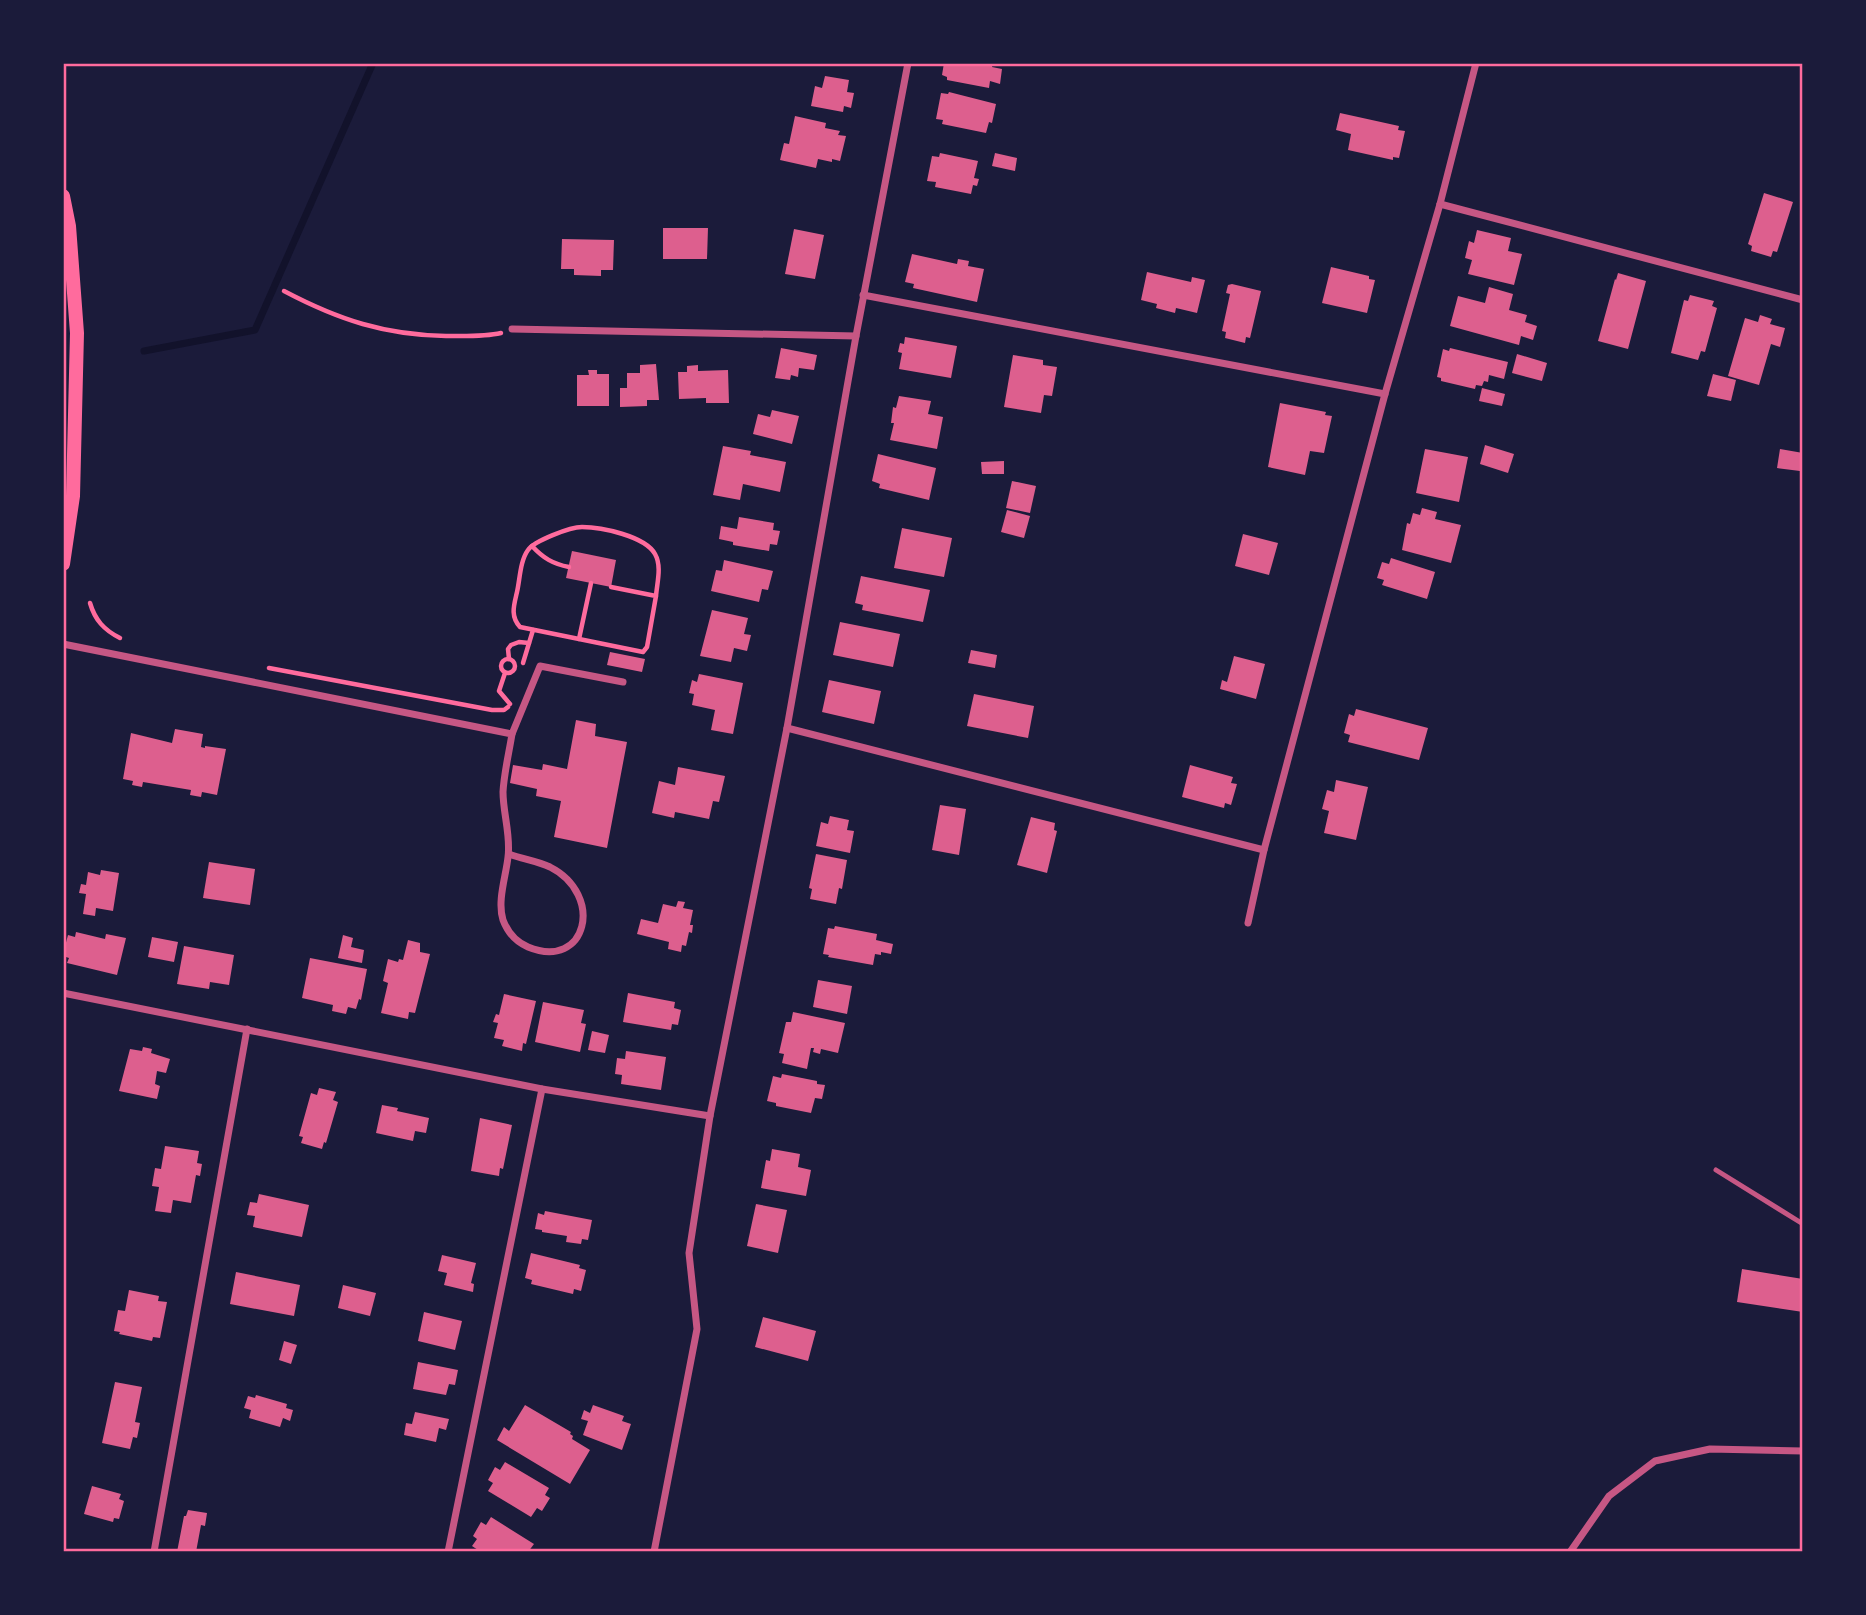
<svg xmlns="http://www.w3.org/2000/svg" width="1866" height="1615" font-family="'Zilla Slab',serif">
<rect width="100%" height="100%" fill="#1b1b3a"/>
<g fill="none" stroke-linecap="round" stroke-linejoin="round">
<!-- stream -->
<polyline stroke="#12122b" stroke-width="7" points="144,351 255,330 373,63"/>
</g>
<!-- building -->
<g fill="#dd5f8e">
<polygon points="944,63 993,63 992,67 1002,69 1000,84 990,81 989,88 947,80 947,77 942,75"/>
<polygon points="825,76 849,80 847,92 854,93 851,108 844,106 843,112 811,106 815,86 822,88"/>
<polygon points="949,92 996,104 992,123 989,122 986,133 942,124 943,120 936,119 941,93 948,94"/>
<polygon points="1340,113 1399,126 1398,130 1405,131 1399,158 1393,157 1393,160 1348,150 1351,134 1336,130"/>
<polygon points="795,116 826,123 825,128 840,131 838,135 846,136 840,161 832,159 832,162 818,159 816,168 780,160 784,143 789,144"/>
<polygon points="940,153 978,161 974,178 979,179 977,186 973,185 971,194 935,187 936,182 927,181 932,156 939,157"/>
<polygon points="995,153 1017,158 1015,171 992,166"/>
<polygon points="1764,193 1793,202 1777,252 1773,251 1771,257 1751,251 1752,246 1748,244"/>
<polygon points="663,228 708,228 707,259 663,259"/>
<polygon points="794,229 824,235 815,279 785,274"/>
<polygon points="1477,230 1511,238 1508,251 1522,254 1514,285 1468,274 1472,260 1465,258 1469,241 1474,243"/>
<polygon points="562,239 614,240 613,270 601,270 601,276 574,275 574,269 561,269"/>
<polygon points="912,254 957,264 958,259 969,261 968,266 984,269 977,302 913,288 914,284 905,282"/>
<polygon points="1331,267 1369,276 1369,279 1375,280 1367,313 1322,303"/>
<polygon points="1147,272 1191,282 1192,277 1205,280 1197,313 1176,308 1175,313 1156,308 1157,304 1141,300"/>
<polygon points="1618,273 1646,281 1628,349 1598,341 1615,279 1616,280"/>
<polygon points="1232,284 1261,291 1250,338 1246,337 1245,343 1225,338 1226,332 1222,331 1230,294 1226,293 1228,285"/>
<polygon points="1489,287 1513,294 1509,310 1527,315 1525,322 1537,326 1533,340 1521,336 1519,345 1450,326 1458,296 1485,303"/>
<polygon points="1690,295 1714,301 1712,306 1717,308 1705,352 1701,351 1698,360 1671,353 1684,300 1688,301"/>
<polygon points="1760,315 1772,319 1770,324 1785,328 1780,347 1771,344 1759,385 1728,376 1745,318 1758,322"/>
<polygon points="905,337 957,346 951,378 899,369 902,353 898,352 900,343 904,344"/>
<polygon points="781,348 817,355 814,370 799,368 798,377 791,375 790,380 775,378"/>
<polygon points="1450,348 1508,362 1504,379 1489,375 1488,382 1484,381 1482,386 1476,385 1475,389 1441,381 1441,378 1437,377 1443,349 1449,351"/>
<polygon points="1517,354 1547,363 1542,381 1512,373"/>
<polygon points="1013,355 1043,360 1043,365 1057,367 1052,396 1044,395 1041,413 1004,407"/>
<polygon points="656,364 659,400 647,400 647,406 620,407 620,388 627,388 627,373 640,373 640,365"/>
<polygon points="698,365 698,371 728,370 729,403 706,403 706,398 679,399 678,372 687,372 687,366"/>
<polygon points="588,370 597,370 597,374 609,374 609,406 577,406 577,375 589,375"/>
<polygon points="1713,374 1736,380 1731,401 1707,396"/>
<polygon points="1482,388 1505,394 1502,406 1479,401"/>
<polygon points="899,396 931,401 928,414 943,417 937,449 890,440 894,423 891,423 893,407 896,408"/>
<polygon points="1280,403 1326,412 1325,415 1332,416 1324,453 1310,451 1305,475 1268,467"/>
<polygon points="772,410 799,416 792,444 753,434 758,414 770,417"/>
<polygon points="1485,445 1514,454 1508,473 1480,464"/>
<polygon points="723,446 751,451 750,455 786,462 780,492 743,484 740,500 713,495"/>
<polygon points="1425,449 1468,457 1459,502 1416,493"/>
<polygon points="1780,449 1803,453 1800,471 1777,468"/>
<polygon points="878,454 936,468 929,500 879,488 880,484 872,481"/>
<polygon points="1004,461 1004,474 982,474 981,462"/>
<polygon points="1012,481 1036,486 1030,513 1006,508"/>
<polygon points="1422,508 1437,512 1435,519 1461,525 1451,563 1402,550 1407,523 1410,524 1413,513 1420,515"/>
<polygon points="1007,510 1030,516 1024,538 1001,532"/>
<polygon points="739,517 774,523 773,530 780,531 777,545 770,544 769,551 733,545 733,542 719,539 721,526 737,529"/>
<polygon points="902,528 952,538 944,577 894,568"/>
<polygon points="1243,534 1278,543 1269,575 1235,566"/>
<polygon points="572,551 616,560 611,587 566,578"/>
<polygon points="1391,558 1435,572 1427,599 1382,585 1384,580 1377,578 1382,562 1389,564"/>
<polygon points="724,560 773,571 768,590 762,589 759,602 711,591 716,570 722,571"/>
<polygon points="861,576 930,590 923,622 862,610 863,605 855,603"/>
<polygon points="712,610 748,618 744,634 751,635 747,651 734,648 731,662 700,656"/>
<polygon points="840,622 900,634 893,667 833,655"/>
<polygon points="971,650 997,655 995,668 968,663"/>
<polygon points="610,652 645,659 642,672 607,665"/>
<polygon points="1234,656 1265,664 1256,699 1220,689 1222,680 1227,682"/>
<polygon points="699,674 743,683 733,734 711,730 715,710 692,705 694,694 689,693 692,680 697,682"/>
<polygon points="829,680 881,691 874,724 822,712"/>
<polygon points="974,694 1034,706 1028,738 967,726"/>
<polygon points="1356,709 1428,728 1419,760 1348,742 1350,735 1344,733 1349,714 1354,716"/>
<polygon points="576,720 596,724 595,736 627,742 607,848 554,837 561,801 536,796 537,789 510,783 513,765 542,770 543,764 567,769"/>
<polygon points="175,729 203,734 201,747 205,748 205,746 226,749 217,795 202,792 201,797 190,795 191,790 143,782 142,787 132,785 133,781 123,779 131,733 172,743"/>
<polygon points="1190,765 1233,777 1231,783 1237,784 1231,805 1225,803 1224,808 1182,797"/>
<polygon points="678,767 725,776 719,802 713,801 709,819 675,812 674,818 652,813 659,781 675,785"/>
<polygon points="1336,780 1368,787 1356,840 1324,833 1329,811 1322,809 1327,790 1334,792"/>
<polygon points="940,805 966,809 959,855 932,850"/>
<polygon points="830,816 849,820 847,830 854,831 850,853 816,846 821,822 828,824"/>
<polygon points="1031,817 1055,823 1054,830 1057,831 1047,873 1017,865"/>
<polygon points="816,854 847,860 842,889 839,888 836,904 810,899 812,889 809,888"/>
<polygon points="209,862 255,869 250,905 203,898"/>
<polygon points="101,870 119,873 113,911 96,908 95,916 83,914 86,894 79,893 81,884 86,885 88,872 100,875"/>
<polygon points="678,901 685,902 683,908 693,910 690,925 693,925 692,933 689,932 686,946 682,945 681,952 668,949 669,942 637,934 641,919 658,923 663,904 676,907"/>
<polygon points="835,926 877,934 876,940 893,944 891,954 881,952 881,955 875,954 873,965 828,957 829,955 823,954 828,928 834,929"/>
<polygon points="76,932 105,939 106,934 126,938 117,975 67,963 69,958 63,956 63,954 68,935 75,937"/>
<polygon points="343,935 353,938 351,947 364,950 362,963 338,958"/>
<polygon points="152,937 178,942 174,962 148,957"/>
<polygon points="408,940 420,943 420,952 430,954 415,1013 409,1012 408,1019 381,1013 388,983 383,981 388,959 398,962 399,959 403,960"/>
<polygon points="184,946 234,955 229,985 210,982 209,989 177,984"/>
<polygon points="310,958 367,969 361,1000 359,999 356,1009 348,1007 346,1014 332,1011 333,1005 302,998"/>
<polygon points="818,980 852,986 847,1014 813,1007"/>
<polygon points="628,993 675,1002 674,1008 681,1010 678,1025 672,1024 671,1030 623,1022"/>
<polygon points="504,994 536,1001 526,1044 523,1043 522,1051 502,1046 504,1040 494,1038 498,1023 493,1022 496,1014 499,1015"/>
<polygon points="543,1002 584,1010 581,1023 586,1024 580,1052 535,1042"/>
<polygon points="793,1012 845,1023 838,1053 821,1049 820,1054 813,1052 814,1048 811,1048 807,1069 782,1063 784,1054 779,1053 786,1022 791,1022"/>
<polygon points="592,1031 609,1035 605,1053 588,1050"/>
<polygon points="143,1047 152,1049 151,1053 170,1059 166,1073 157,1071 155,1084 160,1086 157,1099 119,1091 130,1049 142,1051"/>
<polygon points="626,1051 666,1057 661,1090 621,1084 622,1075 615,1074 617,1058 625,1059"/>
<polygon points="782,1074 817,1081 817,1084 825,1085 822,1099 815,1098 811,1113 776,1106 776,1103 767,1101 773,1076 781,1078"/>
<polygon points="319,1088 336,1092 333,1100 338,1102 326,1143 324,1142 322,1149 301,1143 303,1137 299,1136 311,1093 317,1095"/>
<polygon points="382,1105 398,1108 397,1111 429,1118 426,1133 415,1131 413,1141 376,1133"/>
<polygon points="480,1118 512,1125 503,1169 500,1168 499,1176 471,1171"/>
<polygon points="165,1146 199,1151 197,1163 202,1164 200,1176 196,1175 191,1203 173,1200 171,1213 155,1211 159,1187 152,1186 155,1168 161,1169"/>
<polygon points="772,1149 800,1154 798,1167 811,1170 806,1196 761,1188 766,1160 770,1161"/>
<polygon points="259,1194 309,1205 302,1237 253,1227 255,1216 247,1215 250,1202 257,1203"/>
<polygon points="756,1204 787,1210 778,1253 747,1246"/>
<polygon points="545,1211 592,1220 588,1240 582,1239 581,1244 566,1242 567,1236 542,1232 542,1230 535,1229 538,1213 544,1215"/>
<polygon points="531,1253 580,1265 579,1268 586,1270 581,1291 574,1289 573,1294 531,1284 532,1280 525,1278"/>
<polygon points="442,1255 476,1263 471,1283 474,1284 473,1292 444,1285 447,1273 438,1271"/>
<polygon points="1742,1269 1803,1279 1803,1312 1737,1302"/>
<polygon points="236,1272 300,1285 294,1316 230,1304"/>
<polygon points="343,1285 376,1293 370,1316 338,1308"/>
<polygon points="129,1290 159,1296 158,1301 167,1302 160,1338 153,1337 152,1341 119,1334 120,1332 114,1331 118,1310 125,1311"/>
<polygon points="424,1312 462,1321 455,1350 418,1341"/>
<polygon points="763,1317 816,1331 808,1361 755,1347"/>
<polygon points="284,1341 297,1345 291,1364 279,1360"/>
<polygon points="418,1362 458,1370 455,1385 449,1384 446,1395 413,1389"/>
<polygon points="115,1382 142,1387 135,1422 140,1423 137,1438 133,1437 130,1449 102,1443"/>
<polygon points="256,1395 287,1404 286,1408 293,1410 290,1421 283,1418 280,1427 249,1418 251,1410 244,1408 248,1396 255,1398"/>
<polygon points="525,1405 571,1432 570,1434 573,1436 572,1439 590,1450 570,1484 497,1440 504,1427 509,1431"/>
<polygon points="593,1405 624,1416 622,1421 631,1424 622,1450 583,1435 588,1421 581,1419 584,1410 590,1413"/>
<polygon points="415,1412 449,1419 446,1430 439,1428 436,1442 404,1435 406,1423 412,1424"/>
<polygon points="505,1462 549,1488 545,1495 550,1498 542,1511 537,1508 531,1517 488,1491 493,1483 488,1480 495,1467 500,1470"/>
<polygon points="92,1486 121,1494 119,1499 124,1501 119,1519 114,1518 113,1522 84,1514"/>
<polygon points="188,1510 207,1513 205,1526 201,1525 196,1552 177,1552 184,1516 186,1516"/>
<polygon points="491,1517 534,1544 528,1552 481,1552 472,1546 477,1539 473,1536 481,1522 486,1525"/>
</g>
<g fill="none" stroke-linecap="round" stroke-linejoin="round">
<!-- path -->
<g stroke="#ff6b9d" stroke-width="4.5">
<path d="M 284,291 C 339,320 385,335 446,336 C 464,336 484,337 501,333"/>
<path d="M 532,546 C 543,558 553,564 569,567"/>
<polyline points="591,583 579,639 643,652 647,647 656,596 611,587"/>
<path d="M 90,603 C 95,620 104,630 120,638"/>
<path d="M 579,639 L 520,627 C 510,616 514,605 517,592 C 520,579 520,561 528,550 C 534,541 570,527 582,527 C 601,527 645,536 655,554 C 662,566 657,583 656,596"/>
<polyline points="509,659 508,649 511,645 519,642 529,643"/>
<circle cx="508" cy="666" r="7"/>
<polyline points="523,663 533,630"/>
<polyline points="269,668 492,710 504,710 508,707"/>
<polyline points="505,673 499,691 510,704"/>
</g>
<!-- service -->
<polyline stroke="#c65784" stroke-width="5" points="1716,1170 1803,1224"/>
<!-- minor -->
<g stroke="#c65784" stroke-width="7">
<polyline points="1440,204 1803,300"/>
<polyline points="863,295 1385,394"/>
<polyline points="512,329 856,336"/>
<path d="M 63,644 L 512,734 C 509,753 504,773 503,792 C 503,813 511,836 508,857 C 506,876 497,901 503,920 C 508,933 516,942 528,947 C 587,971 605,895 550,867 C 537,861 522,859 509,854"/>
<polyline points="787,728 1264,850"/>
<polyline points="512,734 540,666 623,682"/>
<polyline points="1248,923 1264,850 1385,394 1440,204 1476,63"/>
<polyline points="63,993 542,1089 710,1116"/>
<polyline points="154,1552 247,1029"/>
<polyline points="448,1552 542,1089"/>
<polyline points="654,1552 697,1329 689,1253 710,1116 787,728 856,336 908,63"/>
<polyline points="1570,1552 1609,1496 1655,1461 1710,1449 1803,1451"/>
</g>
<!-- secondary -->
<polyline stroke="#ff6b9d" stroke-width="14" points="63,196 69,226 77,333 73,496 63,564"/>
</g>
<!-- border -->
<rect width="1866" height="1615" fill="none" stroke="#1b1b3a" stroke-width="130"/>
<rect x="65" y="65" width="1736" height="1485" fill="none" stroke="#ff6b9d" stroke-width="2.5"/>
</svg>
